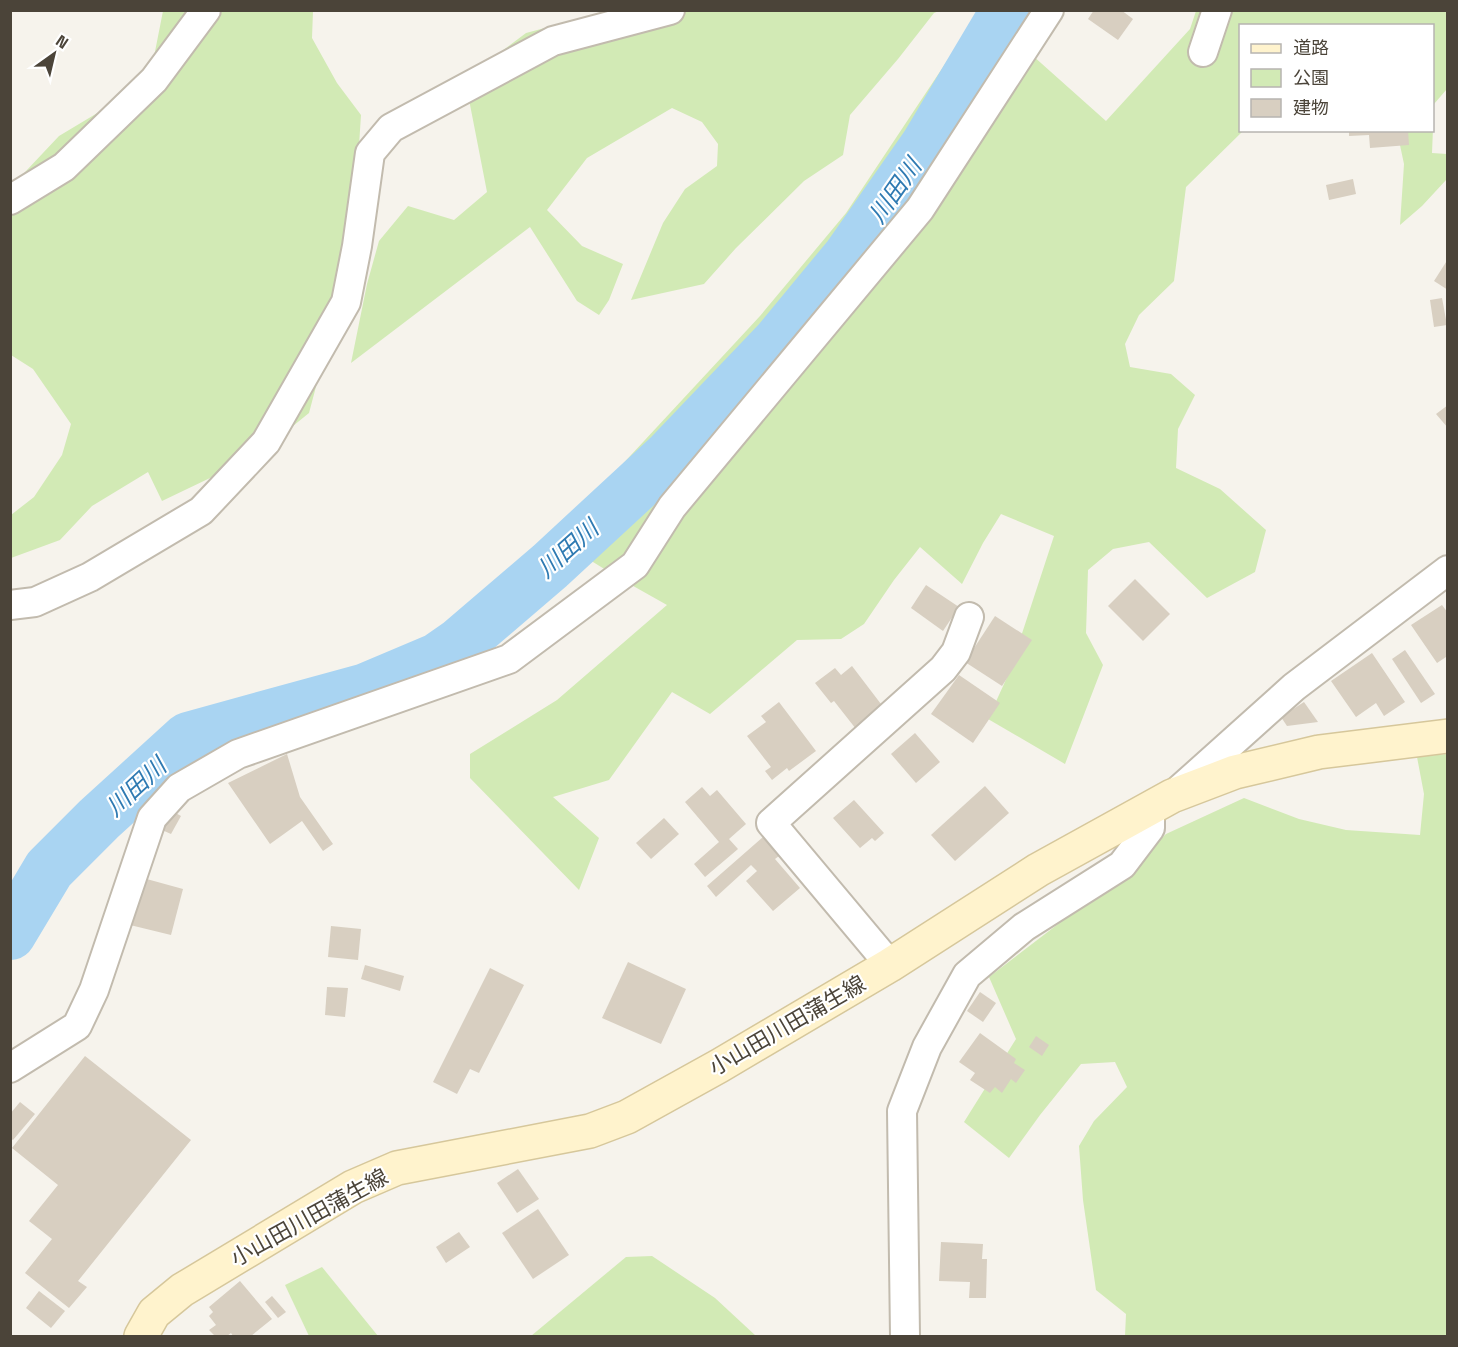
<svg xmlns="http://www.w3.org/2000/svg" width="1458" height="1347" font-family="'Space Grotesk','Noto Sans JP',sans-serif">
<rect width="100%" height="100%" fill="#f6f3ec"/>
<!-- green -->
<g fill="#d2eab5">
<polygon points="163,11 313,11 312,38 337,83 361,115 358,161 322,364 309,413 256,456 162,501 148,472 92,506 60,540 11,558 11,515 34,497 62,455 71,424 33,369 11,355 10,188 59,136 149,82"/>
<polygon points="608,11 939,11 934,13 898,59 850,115 843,155 804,181 736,248 704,284 631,300 663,223 685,189 717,166 718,144 702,122 672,108 587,158 547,210 582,246 623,264 609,300 599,315 577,301 530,227 351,363 367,284 379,241 408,206 454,220 487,192 465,79 526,33"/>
<polygon points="1196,11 1447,11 1447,89 1434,104 1432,153 1447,154 1447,179 1422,206 1400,225 1404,164 1397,131 1432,130 1432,26 1240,26 1240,130 1243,131 1186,187 1174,281 1139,315 1125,344 1130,367 1171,374 1195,395 1178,429 1176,468 1220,489 1266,530 1255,572 1207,598 1149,542 1113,549 1088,570 1086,633 1103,665 1065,764 988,719 1009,673 1054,536 1001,514 983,543 962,584 920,547 894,580 864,624 841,639 797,640 710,714 672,692 609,780 553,797 599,838 579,890 470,778 470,754 557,700 667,605 619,578 554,538 760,316 846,213 961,40 1014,39 1106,121 1190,29"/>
<polygon points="1447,754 1447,1336 1125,1336 1126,1314 1096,1290 1083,1200 1079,1146 1094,1121 1127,1087 1115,1062 1081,1064 1040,1115 1009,1158 964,1122 1016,1039 989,977 1126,872 1166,834 1244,798 1299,819 1346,830 1420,835 1424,794 1417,757"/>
<polygon points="652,1256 715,1298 756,1336 531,1336 626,1257"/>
<polygon points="322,1267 378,1336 309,1336 285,1285"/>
</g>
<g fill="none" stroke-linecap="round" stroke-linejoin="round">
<!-- river -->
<polyline stroke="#a9d4f2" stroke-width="52" points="10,934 49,869 99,819 188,738 366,689 437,659 460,643 550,566 670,455 778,342 849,256 926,146 1007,10"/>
</g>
<!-- building -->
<g fill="#d8cfc1">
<polygon points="1094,10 1121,10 1133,19 1118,40 1088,19"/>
<polygon points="1349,130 1408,130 1409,145 1370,148 1369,135 1349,136"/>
<polygon points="1353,179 1356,194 1329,200 1326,185"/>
<polygon points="1448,259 1448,290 1434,281"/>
<polygon points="1442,298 1447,325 1434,327 1430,300"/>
<polygon points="1448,405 1448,428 1436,414"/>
<polygon points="1135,579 1170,614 1143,641 1108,606"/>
<polygon points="926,585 959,607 943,631 911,608"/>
<polygon points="1442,605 1448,613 1448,660 1446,657 1437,663 1411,625"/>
<polygon points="995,616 1032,640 1002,686 965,662"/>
<polygon points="1405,650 1435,694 1421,703 1392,659"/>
<polygon points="1372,653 1405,702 1384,716 1376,703 1356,717 1331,681"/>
<polygon points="852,666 884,708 856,729 834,701 831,703 815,683 835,668 841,675"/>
<polygon points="959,675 1000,703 973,743 931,714"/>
<polygon points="779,702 816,751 789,771 787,768 772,780 765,771 771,767 747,736 766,722 761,716"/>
<polygon points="1304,702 1318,722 1287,726 1281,717"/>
<polygon points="915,733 940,762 916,783 891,754"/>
<polygon points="287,754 300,797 333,844 323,851 302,821 270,844 228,783"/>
<polygon points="985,786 1009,813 955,861 931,835"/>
<polygon points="702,787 710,796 717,790 746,824 729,839 738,849 705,877 694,864 719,842 685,802"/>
<polygon points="854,800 884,833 875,841 872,838 860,848 833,818"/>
<polygon points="172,811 181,816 171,834 162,830"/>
<polygon points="664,818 679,834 651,859 636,843"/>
<polygon points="763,837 779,856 775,859 800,888 773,911 746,881 757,871 751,865 716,897 707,886"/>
<polygon points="143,878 183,889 171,935 130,925"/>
<polygon points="331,926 361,929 358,960 328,957"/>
<polygon points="628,962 686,989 661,1044 602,1018"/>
<polygon points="365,965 404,976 400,991 361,979"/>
<polygon points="490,968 524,985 479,1073 470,1069 457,1094 433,1082"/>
<polygon points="327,987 348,988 345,1017 325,1015"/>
<polygon points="980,992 996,1003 983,1022 967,1011"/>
<polygon points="980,1033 1016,1059 1014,1063 1025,1070 1016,1083 1011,1079 1002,1093 995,1087 990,1093 970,1080 975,1073 959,1062"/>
<polygon points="1036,1036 1049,1045 1042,1056 1029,1047"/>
<polygon points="85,1056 191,1140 78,1281 87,1287 69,1308 25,1273 52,1239 29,1221 58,1185 12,1148"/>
<polygon points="20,1102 35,1114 13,1140 10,1138 10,1114"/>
<polygon points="518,1169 539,1199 517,1213 497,1183"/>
<polygon points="538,1209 569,1255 533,1279 502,1233"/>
<polygon points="459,1232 470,1247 446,1263 436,1247"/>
<polygon points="941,1242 983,1244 982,1259 987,1259 986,1298 969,1298 970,1282 939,1281"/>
<polygon points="240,1281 272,1319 251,1336 233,1336 231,1333 227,1336 215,1336 209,1330 216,1325 209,1316 213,1312 209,1307"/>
<polygon points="39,1291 65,1311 51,1328 26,1308"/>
<polygon points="272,1296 286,1312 278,1318 265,1302"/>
</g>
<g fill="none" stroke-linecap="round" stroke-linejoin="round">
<!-- minor casing -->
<g stroke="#c2bbae" stroke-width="32">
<g id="minor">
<polyline points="1203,52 1217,10"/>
<polyline points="10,200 64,167 154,80 206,10"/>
<polyline points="10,605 35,602 90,577 201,511 266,442 346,302 357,246 370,153 391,128 553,41 670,10"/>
<polyline points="1178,791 1294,687 1448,570"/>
<polyline points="890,965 771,823 943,669 956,652 969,617"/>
<polyline points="10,1068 77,1026 94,990 152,818 179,788 238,754 509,659 635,565 672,507 920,209 1049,10"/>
<polyline points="905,1336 902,1111 927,1047 967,975 1024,927 1122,865 1150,828 1150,807"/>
</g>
</g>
<!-- secondary casing -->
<g stroke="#d6c79b" stroke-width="36">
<polyline id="secondary" points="141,1336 154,1313 182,1290 353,1187 397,1168 590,1131 627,1117 719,1066 890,965 1038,870 1172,796 1235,772 1319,752 1448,736"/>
</g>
<!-- minor -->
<use href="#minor" stroke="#fff" stroke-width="28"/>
<!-- secondary -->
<use href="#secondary" stroke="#fff3cd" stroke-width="33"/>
</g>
<g text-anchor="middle" stroke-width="4.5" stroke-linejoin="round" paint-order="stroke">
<!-- street labels -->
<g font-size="22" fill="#4b4439" stroke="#fff">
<text transform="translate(787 1025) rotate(-30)" y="8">小山田川田蒲生線</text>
<text transform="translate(309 1217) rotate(-29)" y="8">小山田川田蒲生線</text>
</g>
<!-- water labels -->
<g font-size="24" font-style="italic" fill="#2e7ab2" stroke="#fff">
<text transform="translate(895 191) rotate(-55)" y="8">川田川</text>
<text transform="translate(568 549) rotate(-42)" y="8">川田川</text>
<text transform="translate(136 787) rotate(-43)" y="8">川田川</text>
</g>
</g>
<!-- border -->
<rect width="1458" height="1347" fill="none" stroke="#4b4439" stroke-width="24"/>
<!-- legend -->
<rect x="1239" y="24" width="195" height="108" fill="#ffffff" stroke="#b7b4b0" stroke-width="1.5"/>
<rect x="1251" y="44" width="30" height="9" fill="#fff3cd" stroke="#b7b4b0" stroke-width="1.5"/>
<text x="1293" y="54" font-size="18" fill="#4b4439">道路</text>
<rect x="1251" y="69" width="30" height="18" fill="#d2eab5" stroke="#b7b4b0" stroke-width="1.5"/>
<text x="1293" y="84" font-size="18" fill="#4b4439">公園</text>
<rect x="1251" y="99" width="30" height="18" fill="#d8cfc1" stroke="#b7b4b0" stroke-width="1.5"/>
<text x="1293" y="114" font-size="18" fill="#4b4439">建物</text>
<!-- north arrow -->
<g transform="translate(54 54) rotate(34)" stroke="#ffffff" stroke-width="4.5" paint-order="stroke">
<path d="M0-4.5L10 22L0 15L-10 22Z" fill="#4b4439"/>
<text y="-9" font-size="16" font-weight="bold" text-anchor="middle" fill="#4b4439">N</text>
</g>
</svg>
